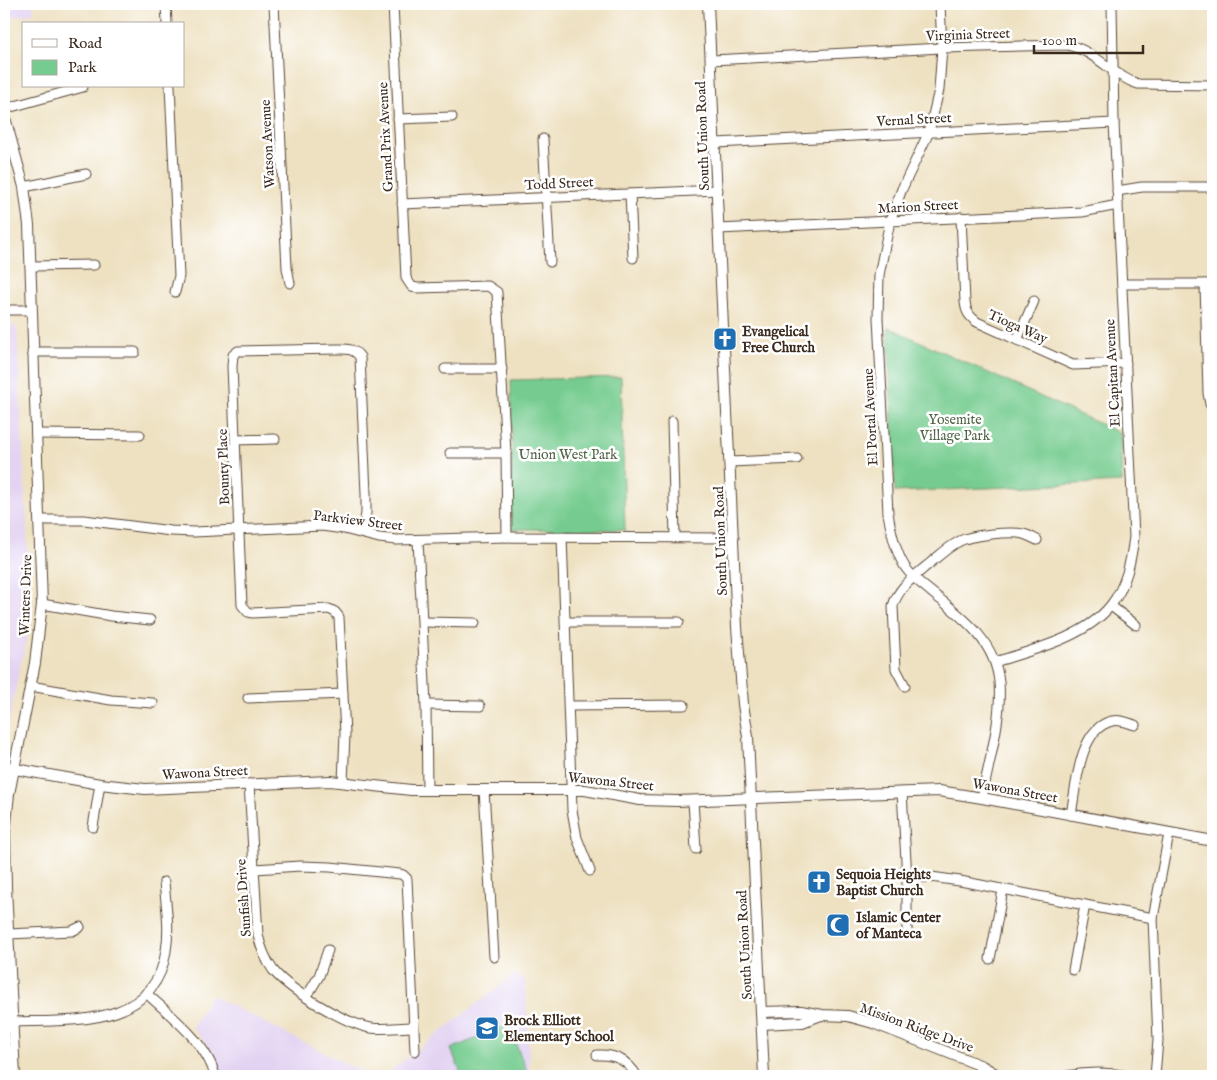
<svg xmlns="http://www.w3.org/2000/svg" width="1217" height="1080" font-family="'IM FELL English',serif">
<rect width="100%" height="100%" fill="#fff"/>
<filter id="ink" filterUnits="userSpaceOnUse"><feTurbulence type="fractalNoise" baseFrequency=".02" numOctaves="2"/><feDisplacementMap in="SourceGraphic" scale="10" xChannelSelector="R" yChannelSelector="G"/><feConvolveMatrix kernelMatrix="1 2 1 2 8 2 1 2 1" color-interpolation-filters="sRGB"/></filter>
<filter id="wash" filterUnits="userSpaceOnUse"><feTurbulence type="fractalNoise" baseFrequency=".0096" numOctaves="4" result="noise"/><feDisplacementMap in="SourceGraphic" scale="20" xChannelSelector="R" yChannelSelector="G"/><feGaussianBlur stdDeviation="1.12" result="paint"/><feColorMatrix in="noise" values="0 0 0 0 0 0 0 0 0 0 0 0 0 0 0 0 0 1.4 0 .05"/><feComposite in="paint" operator="in"/></filter>
<g filter="url(#wash)">
<rect width="100%" height="100%" fill="#eee1c1"/>
<!-- built -->
<g fill="#e3d3f2">
<polygon points="4,4 33,4 34,13 4,19"/>
<polygon points="4,324 15,325 17,331 30,593 27,636 4,743"/>
<polygon points="514,975 525,980 530,1076 384,1076"/>
<polygon points="211,995 360,1071 376,1076 221,1076 210,1048 192,1027"/>
</g>
<!-- green -->
<g fill="#76cc90" stroke="#587b57">
<polygon points="888,327 1120,433 1122,482 895,492"/>
<polygon points="621,377 625,530 511,529 512,443 511,380"/>
<polygon points="508,1025 529,1076 462,1076 451,1049"/>
</g>
</g>
<g filter="url(#ink)">
<g fill="none" stroke-linecap="round" stroke-linejoin="round">
<!-- minor casing -->
<g stroke="#564536" stroke-width="11">
<g id="minor">
<polyline points="166,4 167,24"/>
<polyline points="274,4 287,268 290,283"/>
<polyline points="393,4 406,278 412,287 417,288 488,286 497,292 506,453 507,537"/>
<path d="M 940,4 L 942,48 L 939,90 L 929,132 L 902,189 L 890,221 L 879,275 L 878,318 L 888,513 C 891,532 895,551 905,567 C 911,576 921,584 930,591 C 960,616 995,639 999,682 C 1002,720 989,760 982,798"/>
<path d="M 712,60 L 942,48 L 1067,45 C 1095,50 1112,76 1138,84 L 1213,85"/>
<polyline points="170,86 179,276 175,292"/>
<polyline points="4,109 83,87"/>
<polyline points="398,119 452,117"/>
<polyline points="543,139 550,262"/>
<polyline points="716,143 1114,123"/>
<polyline points="24,187 86,174"/>
<polyline points="1117,191 1142,187 1213,187"/>
<polyline points="630,194 633,258"/>
<polyline points="402,204 718,190"/>
<path d="M 961,217 L 965,302 C 966,312 969,316 977,322 L 1073,365 L 1126,363"/>
<polyline points="719,229 1082,212 1118,205"/>
<polyline points="30,266 94,265"/>
<polyline points="1122,284 1213,284"/>
<polyline points="1205,284 1208,393 1210,404 1213,408"/>
<polyline points="4,310 31,310"/>
<polyline points="1017,340 1034,301"/>
<polyline points="32,352 135,352"/>
<polyline points="445,369 502,369"/>
<polyline points="672,421 675,537"/>
<polyline points="36,434 140,435"/>
<polyline points="236,440 275,439"/>
<polyline points="450,453 506,453"/>
<polyline points="730,462 797,459"/>
<polyline points="40,520 84,520 171,531 194,532 322,526 344,529 379,538 397,540 507,537 734,538"/>
<polyline points="562,537 572,810 577,838 590,871"/>
<polyline points="418,540 426,705 427,790"/>
<polyline points="42,604 111,616 150,620"/>
<polyline points="1111,606 1136,625"/>
<polyline points="423,622 475,623"/>
<polyline points="566,622 679,622"/>
<path d="M 995,662 C 1032,650 1085,638 1111,605 C 1126,586 1131,561 1134,537 L 1114,123 L 1112,4"/>
<polyline points="30,686 111,700 153,703"/>
<path d="M 905,686 L 896,669 L 893,606 C 898,589 911,579 924,568 C 936,559 945,549 958,542 C 969,535 1011,531 1023,534 C 1028,535 1033,538 1037,540"/>
<polyline points="248,698 343,694"/>
<polyline points="426,705 480,706"/>
<polyline points="569,706 684,705"/>
<path d="M 343,782 L 345,734 L 339,617 L 335,612 L 329,609 L 252,613 L 248,612 L 242,605 L 232,366 L 233,355 L 238,351 L 337,349 C 347,349 354,348 360,357 L 366,494 L 366,513 L 363,533"/>
<path d="M 249,784 L 258,935 C 261,948 265,959 273,970 C 289,990 346,1024 371,1028 C 385,1030 400,1027 413,1027"/>
<polyline points="484,790 494,957"/>
<polyline points="902,792 907,878 907,931"/>
<polyline points="693,801 696,849"/>
<path d="M 1071,815 C 1076,787 1079,728 1112,721 C 1120,719 1128,723 1135,725"/>
<polyline points="93,827 100,784"/>
<polyline points="255,869 300,866 330,867 400,874 403,875 407,879 415,1051"/>
<polyline points="907,878 931,877 960,881 1153,918"/>
<polyline points="9,934 72,931 80,927"/>
<polyline points="990,959 1003,890"/>
<polyline points="1073,970 1085,905"/>
<path d="M 146,993 C 170,1015 208,1044 215,1076"/>
<polyline points="307,996 319,976 328,950"/>
<path d="M 13,1022 C 71,1020 155,1028 166,951 C 170,928 166,905 164,882"/>
<path d="M 597,1055 C 615,1054 627,1060 637,1076"/>
<polyline points="976,1076 982,1066"/>
<path d="M 1067,1076 C 1088,1072 1107,1072 1128,1076"/>
<polyline points="1155,1076 1158,1040 1153,918 1169,834"/>
</g>
</g>
<!-- tertiary casing -->
<g stroke="#564536" stroke-width="12">
<g id="tertiary">
<polyline points="708,4 737,627 743,704 748,737 764,1076"/>
<polyline points="4,114 24,187 29,225 42,604 35,663 9,794 5,833 6,887 15,1076"/>
<polyline points="4,767 100,784 145,789 330,781 411,790 585,790 640,800 677,801 939,791 982,798 1213,841"/>
<polyline points="761,1012 801,1011 822,1015 848,1016 873,1023 982,1066 999,1076"/>
<polyline points="762,1024 802,1022 821,1015"/>
</g>
</g>
<!-- minor -->
<use href="#minor" stroke="#fff" stroke-width="9"/>
<!-- tertiary -->
<use href="#tertiary" stroke="#fff" stroke-width="10"/>
</g>
</g>
<!-- icons -->
<defs>
<g id="church-square" transform="scale(1.25)"><rect x="-9" y="-9" width="18" height="18" rx="4" fill="#1f6fb2" stroke="#fff"/><path d="M-1.2-6h2.4v3.5h3.3v2.4h-3.3V6h-2.4V-.1h-3.3v-2.4h3.3Z" fill="#fff"/></g>
<g id="mosque-square" transform="scale(1.25)"><rect x="-9" y="-9" width="18" height="18" rx="4" fill="#1f6fb2" stroke="#fff"/><path d="M3.5-4.9A6 6 0 1 0 3.5 4.9A5 5 0 1 1 3.5-4.9Z" fill="#fff"/></g>
<g id="school-square" transform="scale(1.25)"><rect x="-9" y="-9" width="18" height="18" rx="4" fill="#1f6fb2" stroke="#fff"/><path d="M0-5L7-2L0 1L-7-2ZM-4 1L0 2.5L4 1V4Q0 6-4 4Z" fill="#fff"/></g>
</defs>
<g fill-rule="evenodd">
<use href="#church-square" x="725" y="339"/>
<use href="#church-square" x="819" y="882"/>
<use href="#mosque-square" x="838" y="925"/>
<use href="#school-square" x="487" y="1028"/>
</g>
<g text-anchor="middle" stroke-width="5" stroke-linejoin="round" paint-order="stroke">
<!-- street labels -->
<g font-size="14" fill="#3b2a1e" stroke="#fff">
<text transform="translate(968 34) rotate(-2)" y="5">Virginia Street</text>
<text transform="translate(914 119) rotate(-3)" y="5">Vernal Street</text>
<text transform="translate(702 136) rotate(-92)" y="5">South Union Road</text>
<text transform="translate(385 137) rotate(-93)" y="5">Grand Prix Avenue</text>
<text transform="translate(267 144) rotate(-93)" y="5">Watson Avenue</text>
<text transform="translate(559 183) rotate(-3)" y="5">Todd Street</text>
<text transform="translate(918 206) rotate(-3)" y="5">Marion Street</text>
<text transform="translate(1018 326) rotate(24)" y="5">Tioga Way</text>
<text transform="translate(1112 373) rotate(-93)" y="5">El Capitan Avenue</text>
<text transform="translate(870 417) rotate(-93)" y="5">El Portal Avenue</text>
<text transform="translate(223 467) rotate(-92)" y="5">Bounty Place</text>
<text transform="translate(358 520) rotate(7)" y="5">Parkview Street</text>
<text transform="translate(720 541) rotate(-92)" y="5">South Union Road</text>
<text transform="translate(25 595) rotate(-88)" y="5">Winters Drive</text>
<text transform="translate(205 772) rotate(-3)" y="5">Wawona Street</text>
<text transform="translate(611 781) rotate(6)" y="5">Wawona Street</text>
<text transform="translate(1015 790) rotate(10)" y="5">Wawona Street</text>
<text transform="translate(243 898) rotate(-94)" y="5">Sunfish Drive</text>
<text transform="translate(744 945) rotate(-93)" y="5">South Union Road</text>
<text transform="translate(917 1027) rotate(20)" y="5">Mission Ridge Drive</text>
</g>
<!-- poi labels -->
<g font-size="14" font-weight="bold" fill="#3b2a1e" stroke="#fff" text-anchor="start">
<text x="742" y="336">Evangelical<tspan x="742" dy="16">Free Church</tspan></text>
<text x="836" y="879">Sequoia Heights<tspan x="836" dy="16">Baptist Church</tspan></text>
<text x="856" y="922">Islamic Center<tspan x="856" dy="16">of Manteca</tspan></text>
<text x="504" y="1025">Brock Elliott<tspan x="504" dy="16">Elementary School</tspan></text>
</g>
<!-- park labels -->
<g font-size="14" fill="#506346" stroke="#fff">
<text x="955" y="424">Yosemite<tspan x="955" dy="16">Village Park</tspan></text>
<text x="568" y="459">Union West Park</text>
</g>
</g>
<!-- margin -->
<rect width="1217" height="1080" fill="none" stroke="#fff" stroke-width="20"/>
<!-- legend -->
<rect x="22" y="22" width="162" height="65" fill="#ffffff" stroke="#b1aaa5"/>
<rect x="32" y="39" width="25" height="8" fill="#ffffff" stroke="#b1aaa5"/>
<text x="68" y="48" font-size="15" fill="#3b2a1e">Road</text>
<rect x="32" y="60" width="25" height="15" fill="#76cc90" stroke="#b1aaa5"/>
<text x="68" y="72" font-size="15" fill="#3b2a1e">Park</text>
<!-- scale -->
<path d="M1034 45v8h109v-8" fill="none" stroke="#3b2a1e" stroke-width="2.5"/>
<text x="1042" y="45" font-size="15" fill="#3b2a1e" stroke="#ffffff" stroke-width="4" paint-order="stroke">100 m</text>
</svg>
